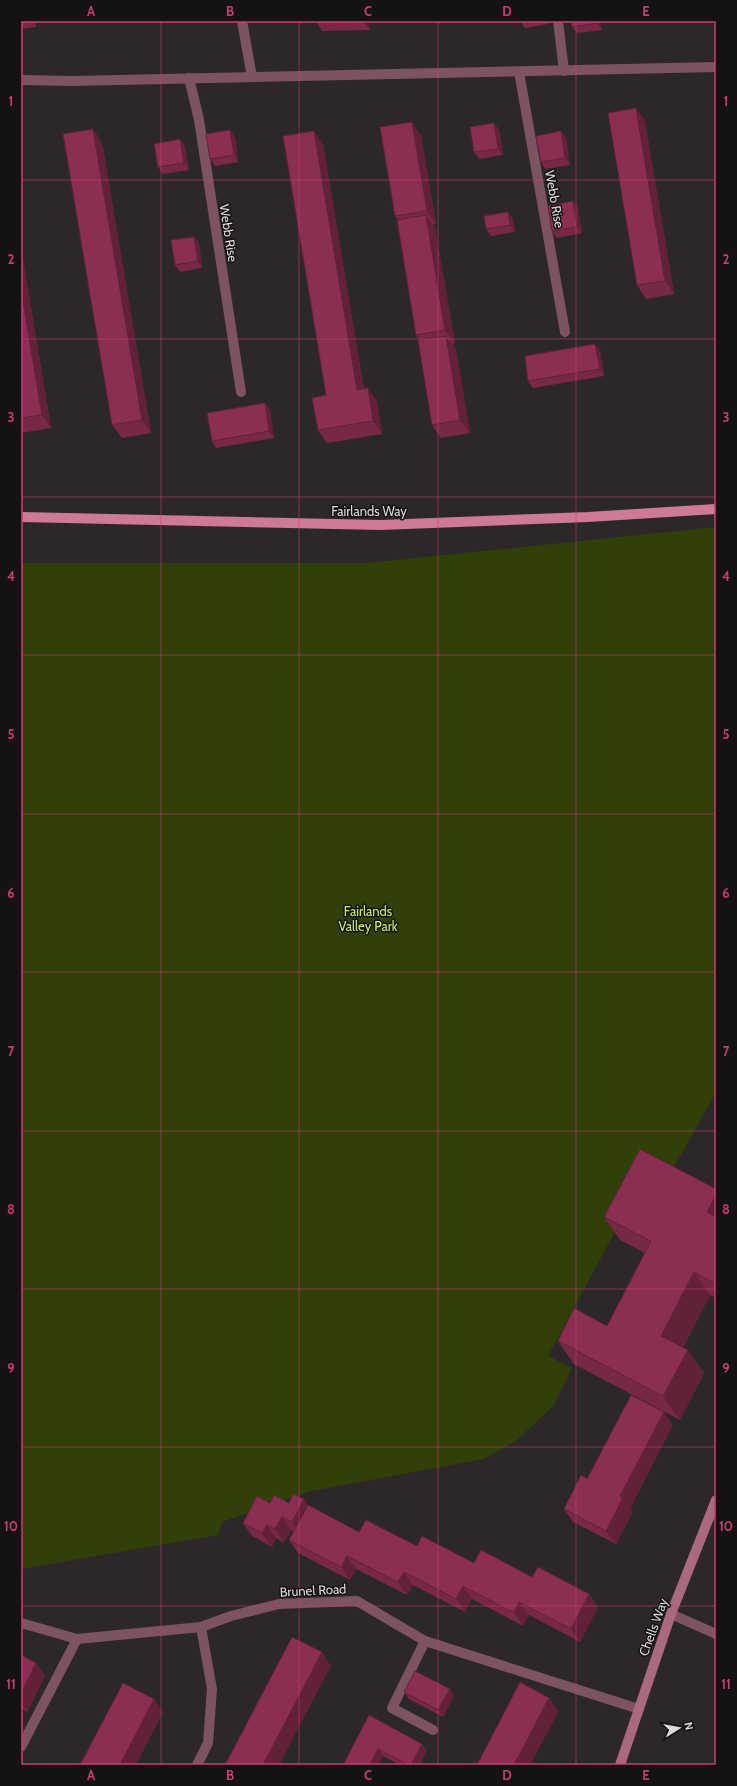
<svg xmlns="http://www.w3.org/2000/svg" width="737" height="1786" font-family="Cabin,sans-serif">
<rect width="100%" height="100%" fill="#2c2829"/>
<!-- green -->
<polygon fill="#314008" points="716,527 716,1092 672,1171 653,1161 548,1356 572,1368 554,1405 516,1441 484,1459 311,1491 222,1522 218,1535 21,1569 21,563 367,563"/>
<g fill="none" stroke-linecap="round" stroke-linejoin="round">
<!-- lane -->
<g stroke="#7d535f" stroke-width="10">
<polyline points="671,1614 716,1634"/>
<polyline points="425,1641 392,1708 433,1730"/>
<polyline points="21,1747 77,1639"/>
</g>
<!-- street -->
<g stroke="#7d535f" stroke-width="10">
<polyline points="242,21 252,77"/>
<polyline points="558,21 564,71"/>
<polyline points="519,72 565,332"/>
<polyline points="189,78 199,120 241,392"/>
<polyline points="21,80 73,81 716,67"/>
<polyline points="21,1623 77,1639 201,1627 231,1616 279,1604 357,1601 425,1641 639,1709"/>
<polyline points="197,1765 208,1743 212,1689 201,1627"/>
</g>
<!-- secondary -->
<polyline stroke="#ab697d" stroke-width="10" points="620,1765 671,1614 716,1500"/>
<!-- primary -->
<polyline stroke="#ce7a94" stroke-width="10" points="21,517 381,525 588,517 716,509"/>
</g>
<!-- wall -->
<g fill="#782847">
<polygon points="21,21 36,21 36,27 21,29"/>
<polygon points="316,21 368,21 370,30 322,31"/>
<polygon points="520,21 547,21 548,24 525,28"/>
<polygon points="571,21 600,21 602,30 577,33 572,27"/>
<polygon points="645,121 674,294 646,299 637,285"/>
<polygon points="494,123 499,130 503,155 479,159 474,152"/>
<polygon points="421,135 436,224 433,225 435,228 455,343 452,344 456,349 470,433 441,438 432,425 420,340 416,335 398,220 395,216"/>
<polygon points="235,137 238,162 215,166 210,159"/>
<polygon points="566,138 570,165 545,169 541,162"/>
<polygon points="102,142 151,433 122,438 112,425"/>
<polygon points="323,144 364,389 377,401 382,434 327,443 318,430 326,395"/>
<polygon points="185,146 189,170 163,174 158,167"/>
<polygon points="573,201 578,208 582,233 557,238 552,231"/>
<polygon points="513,219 515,232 491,236 486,229"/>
<polygon points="199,243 202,268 180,272 175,265"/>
<polygon points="21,247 51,428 21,433"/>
<polygon points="600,351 604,376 533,388 528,381"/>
<polygon points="270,410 274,438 216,448 212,441"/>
<polygon points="716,1189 716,1298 710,1295 683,1348 688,1350 704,1373 680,1420 574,1364 558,1341 607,1326 645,1253 620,1240 604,1217"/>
<polygon points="673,1425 630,1508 633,1511 616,1544 573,1522 564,1509 587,1479"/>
<polygon points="270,1503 289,1503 308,1505 359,1532 417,1546 474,1563 532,1577 589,1594 598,1607 580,1642 529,1615 523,1626 472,1599 465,1612 413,1585 407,1595 356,1569 350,1580 298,1553 289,1540 294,1531 291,1530 284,1543 276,1538 272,1547 252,1536 243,1523"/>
<polygon points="21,1655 36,1663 45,1676 27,1712 21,1708"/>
<polygon points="450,1689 454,1696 443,1717 409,1699 404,1692"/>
<polygon points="369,1715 427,1750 420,1765 400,1765 383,1756 378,1765"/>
</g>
<!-- shaded-wall -->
<g fill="#612139">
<polygon points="33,21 36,21 36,27"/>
<polygon points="363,21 368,21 370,30"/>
<polygon points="597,21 600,21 602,30 597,23"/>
<polygon points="636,108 645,121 674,294 665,281"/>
<polygon points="412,122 421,135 436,224 427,211"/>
<polygon points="494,123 499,130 503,155 498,149"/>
<polygon points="93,129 102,142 151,433 142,420"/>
<polygon points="230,130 235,137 238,162 234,155"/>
<polygon points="314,131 323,144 366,403 357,390"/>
<polygon points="561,131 566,138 570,165 565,158"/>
<polygon points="180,139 185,146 189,170 184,163"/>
<polygon points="573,201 578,208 582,233 577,227"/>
<polygon points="508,212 513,219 515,232 510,225"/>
<polygon points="426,215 435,228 455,343 445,330"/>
<polygon points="194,237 199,243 202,268 198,261"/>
<polygon points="21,247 51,428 42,415 21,289"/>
<polygon points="446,336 456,349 470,433 460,420"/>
<polygon points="595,344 600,351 604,376 600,369"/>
<polygon points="368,388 377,401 382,434 373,421"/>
<polygon points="265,403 270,410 274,438 269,431"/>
<polygon points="716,1195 716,1225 707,1212"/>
<polygon points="694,1272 710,1295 677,1359 661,1336"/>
<polygon points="688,1350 704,1373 680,1420 663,1396"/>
<polygon points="664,1412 673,1425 630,1508 633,1511 616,1544 606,1531 620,1496"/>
<polygon points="304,1499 314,1513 302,1535 292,1522"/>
<polygon points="282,1517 291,1530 284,1543 275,1529"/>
<polygon points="267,1525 276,1538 272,1547 262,1533"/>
<polygon points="347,1556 356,1569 350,1580 341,1567"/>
<polygon points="404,1572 413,1585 407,1595 398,1582"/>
<polygon points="463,1586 472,1599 465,1612 456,1599"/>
<polygon points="589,1594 598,1607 580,1642 571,1629"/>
<polygon points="519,1602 529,1615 523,1626 514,1613"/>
<polygon points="322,1652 331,1666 279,1765 263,1765"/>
<polygon points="36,1663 45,1676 27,1712 21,1703 21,1693"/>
<polygon points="450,1689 454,1696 443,1717 438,1710"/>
<polygon points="549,1698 559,1711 530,1765 514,1765"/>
<polygon points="154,1699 163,1712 136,1765 120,1765"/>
<polygon points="422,1744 427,1750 420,1765 411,1765"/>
<polygon points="378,1749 383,1756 378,1765 370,1765"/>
</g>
<!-- building -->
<g fill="#8b2f52" stroke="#612139">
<polygon points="571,21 597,21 597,23 572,27"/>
<polygon points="636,108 665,281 637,285 608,113"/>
<polygon points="412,122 427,211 395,216 380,127"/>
<polygon points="494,123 498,149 474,152 470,127"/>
<polygon points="93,129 142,420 112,425 63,134"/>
<polygon points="230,130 234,155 210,159 206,134"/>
<polygon points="314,131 357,390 368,388 373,421 318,430 312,398 326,395 283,136"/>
<polygon points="561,131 565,158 541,162 536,136"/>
<polygon points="180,139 184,163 158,167 154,144"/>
<polygon points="573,201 577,227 552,231 548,206"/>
<polygon points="508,212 510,225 486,229 484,216"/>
<polygon points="426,215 445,330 416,335 397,220"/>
<polygon points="194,237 198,261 175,265 171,240"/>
<polygon points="21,289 42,415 21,418"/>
<polygon points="446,336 460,420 432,425 418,340"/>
<polygon points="595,344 600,369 528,381 525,356"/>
<polygon points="265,403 269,431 212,441 207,413"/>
<polygon points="640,1149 716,1189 716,1195 707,1212 716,1217 716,1284 694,1272 661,1336 688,1350 663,1396 558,1341 574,1308 607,1326 651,1241 604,1217"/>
<polygon points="631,1395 664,1412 620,1496 623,1498 606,1531 564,1509 581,1475 587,1479"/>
<polygon points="293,1494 304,1499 292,1522 282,1517 275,1529 267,1525 262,1533 243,1523 257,1496 270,1503 274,1495 289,1503"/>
<polygon points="308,1505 359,1532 366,1520 417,1546 422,1536 474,1563 481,1550 532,1577 538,1567 589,1594 571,1629 519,1602 514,1613 463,1586 456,1599 404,1572 398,1582 347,1556 341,1567 289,1540"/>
<polygon points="292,1637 322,1652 263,1765 225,1765"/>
<polygon points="21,1655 36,1663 21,1693"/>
<polygon points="415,1671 450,1689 438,1710 404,1692"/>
<polygon points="520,1682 549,1698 514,1765 477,1765"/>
<polygon points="123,1683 154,1699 120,1765 80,1765"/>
<polygon points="369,1715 422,1744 411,1765 408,1765 378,1749 370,1765 343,1765"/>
</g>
<!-- grid -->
<path fill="none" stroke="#c83f75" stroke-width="1" stroke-opacity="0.55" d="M 161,21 L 161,1765M 299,21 L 299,1765M 438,21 L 438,1765M 576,21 L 576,1765M 21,180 L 716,180M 21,339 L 716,339M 21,497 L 716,497M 21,655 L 716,655M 21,814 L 716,814M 21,972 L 716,972M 21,1131 L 716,1131M 21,1289 L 716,1289M 21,1447 L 716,1447M 21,1606 L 716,1606"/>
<g text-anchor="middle" stroke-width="3" stroke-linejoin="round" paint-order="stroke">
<!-- street labels -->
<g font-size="13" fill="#dedbdc" stroke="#141212">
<text transform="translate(555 199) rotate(80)" y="5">Webb Rise</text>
<text transform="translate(229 233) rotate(81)" y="5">Webb Rise</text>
<text x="369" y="516">Fairlands Way</text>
<text transform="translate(313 1590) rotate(-3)" y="5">Brunel Road</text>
<text transform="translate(653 1627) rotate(-70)" y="5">Chells Way</text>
</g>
<!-- park labels -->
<g font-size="13" fill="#c6ed6f" stroke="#141212">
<text x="368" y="916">Fairlands<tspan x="368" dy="15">Valley Park</tspan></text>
</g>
</g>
<!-- border -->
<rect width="737" height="1786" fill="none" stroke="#141212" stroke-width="44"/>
<!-- north arrow -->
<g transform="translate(679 1728) rotate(79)" stroke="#141212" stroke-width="3" paint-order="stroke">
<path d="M0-3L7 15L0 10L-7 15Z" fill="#dedbdc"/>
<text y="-6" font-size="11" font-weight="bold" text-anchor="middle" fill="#dedbdc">N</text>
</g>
<rect x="22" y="22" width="693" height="1742" fill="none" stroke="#c83f75" stroke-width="1.5"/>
<g font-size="13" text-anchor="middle" font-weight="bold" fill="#c83f75">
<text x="91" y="16">A</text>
<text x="230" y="16">B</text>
<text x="368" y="16">C</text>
<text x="507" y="16">D</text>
<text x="646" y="16">E</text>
<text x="11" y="106">1</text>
<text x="726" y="106">1</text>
<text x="11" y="264">2</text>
<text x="726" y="264">2</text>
<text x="11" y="422">3</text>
<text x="726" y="422">3</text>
<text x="11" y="581">4</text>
<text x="726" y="581">4</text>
<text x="11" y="739">5</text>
<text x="726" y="739">5</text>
<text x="11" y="898">6</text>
<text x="726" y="898">6</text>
<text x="11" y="1056">7</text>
<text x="726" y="1056">7</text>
<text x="11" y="1214">8</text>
<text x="726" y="1214">8</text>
<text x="11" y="1373">9</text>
<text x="726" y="1373">9</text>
<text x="11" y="1531">10</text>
<text x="726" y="1531">10</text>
<text x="11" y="1689">11</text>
<text x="726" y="1689">11</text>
<text x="91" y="1780">A</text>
<text x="230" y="1780">B</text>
<text x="368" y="1780">C</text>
<text x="507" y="1780">D</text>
<text x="646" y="1780">E</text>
</g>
</svg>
